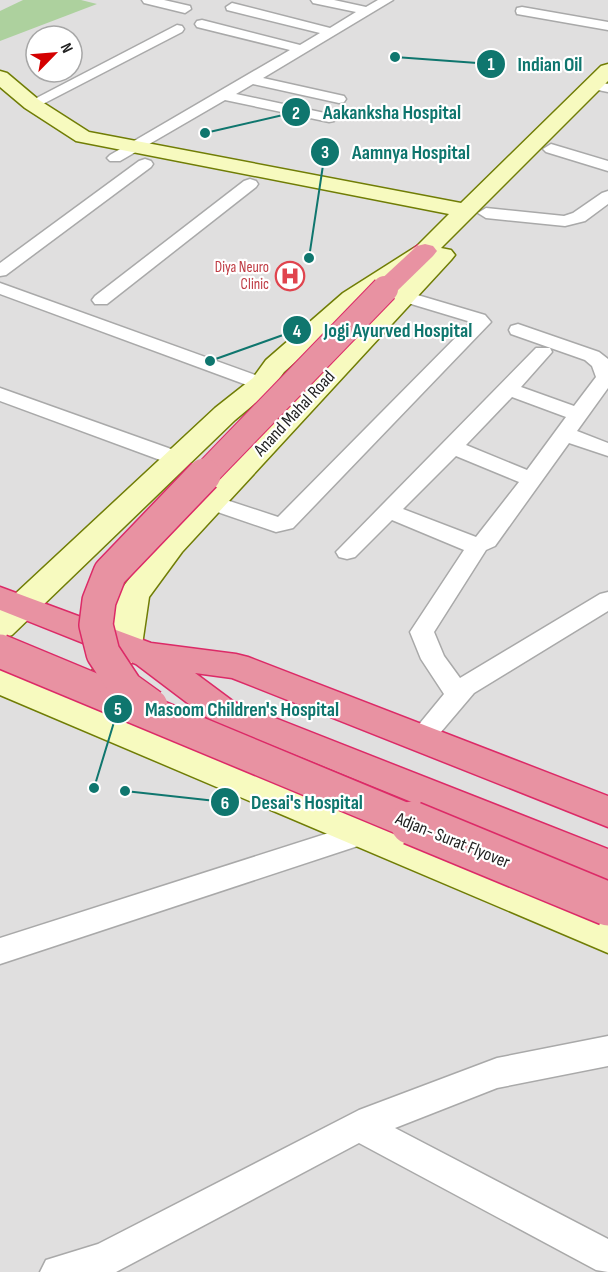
<svg xmlns="http://www.w3.org/2000/svg" width="608" height="1272" font-family="'Sofia Sans Condensed',sans-serif">
<rect width="100%" height="100%" fill="#f2efe9"/>
<!-- residential -->
<path fill="#e0dfdf" fill-rule="evenodd" d="M 0,0 L 608,0 L 608,1272 L 0,1272 ZM 36,36 L 72,36 L 72,72 L 36,72 Z"/>
<!-- forest -->
<polygon fill="#add19e" points="23,0 81,0 97,4 0,41 0,11"/>
<g fill="none" stroke-linecap="round" stroke-linejoin="round">
<!-- street casing -->
<g stroke="#a9a9a9" stroke-width="3">
<g id="street">
<polygon points="142,0 164,0 190,6 191,9 185,13 144,3"/>
<polygon points="311,0 334,0 366,7 378,0 393,0 263,78 344,96 346,99 344,102 339,103 253,84 236,94 334,115 336,118 334,121 329,122 225,100 120,161 110,161 107,158 110,155 290,50 197,27 195,24 197,21 202,20 300,45 320,33 227,10 226,7 232,3 330,28 356,12 313,3"/>
<polygon points="522,7 608,22 608,30 517,14 516,11 517,8"/>
<polygon points="177,25 182,26 184,29 182,32 37,107 27,107 25,104"/>
<polygon points="593,81 608,84 608,92 588,88 586,85 588,82"/>
<polygon points="551,144 608,161 608,171 546,152 543,149"/>
<polygon points="145,159 151,161 153,164 151,167 6,275 0,276 0,263 139,161"/>
<polygon points="250,179 256,181 258,184 256,187 107,304 95,304 92,300 95,296 244,181"/>
<polygon points="608,191 608,204 585,221 565,226 486,218 478,213 486,208 564,216 573,213 602,193"/>
<polygon points="0,283 269,380 272,384 269,388 255,388 0,294"/>
<polygon points="404,291 485,315 491,322 293,528 276,532 203,507 200,502 203,497 211,495 278,517 471,322 398,300 395,296 398,292"/>
<path d="M 518,324 L 599,352 L 608,359 L 608,388 L 577,431 L 608,443 L 608,456 L 569,443 L 495,546 L 486,550 L 434,632 L 444,656 L 460,678 L 600,594 L 608,592 L 608,611 L 474,693 L 429,746 L 420,749 L 411,746 L 407,739 L 444,694 L 421,659 L 410,632 L 464,550 L 392,520 L 355,557 L 347,559 L 339,557 L 336,552 L 536,348 L 550,348 L 552,352 L 521,387 L 574,406 L 596,377 L 592,366 L 585,360 L 511,334 L 509,330 L 511,326 ZM 512,397 L 566,417 L 527,470 L 466,445 ZM 456,456 L 519,482 L 476,537 L 403,509 Z"/>
<polygon points="0,388 185,454 188,459 185,464 178,465 171,464 0,401"/>
<polygon points="363,822 373,825 377,833 373,841 0,964 0,938"/>
<polygon points="608,1036 608,1066 497,1088 395,1128 608,1239 608,1272 596,1270 359,1143 116,1272 40,1272 46,1260 98,1244 359,1110 497,1058"/>
</g>
</g>
<!-- secondary casing -->
<g stroke="#707d05" stroke-width="3">
<polygon id="secondary" points="608,64 608,81 441,248 451,250 455,255 451,260 182,552 149,597 142,645 104,710 608,918 608,953 0,695 0,669 75,698 109,644 117,595 160,538 422,264 361,303 284,372 271,390 235,420 12,635 0,639 0,608 215,408 253,378 266,360 343,293 417,246 449,214 76,141 25,108 0,87 0,71 7,73 39,100 89,132 461,203 601,66"/>
</g>
<!-- highway casing -->
<g stroke="#dc2a67" stroke-width="3">
<g id="highway">
<polygon points="425,244 433,246 437,251 433,256 394,294 385,296 376,294 373,289 376,284 417,246"/>
<polygon points="0,587 151,643 236,654 248,657 608,796 608,827 232,678 195,673 234,702 608,849 608,882 210,720 136,664 0,610"/>
</g>
</g>
<!-- street -->
<use href="#street" fill="#fff" fill-rule="evenodd"/>
<!-- secondary -->
<use href="#secondary" fill="#f7fabf" fill-rule="evenodd"/>
<!-- highway -->
<use href="#highway" fill="#e892a2" fill-rule="evenodd"/>
<!-- highway-bridge-far2 casing -->
<g stroke="#dc2a67" stroke-width="28" stroke-linecap="butt">
<polyline id="highway-bridge-far2" points="203,477 385,289"/>
</g>
<!-- highway-bridge-far1 casing -->
<g stroke="#dc2a67" stroke-width="36" stroke-linecap="butt">
<g id="highway-bridge-far1">
<polyline points="0,651 416,824"/>
<polyline points="151,706 126,688 103,653 96,625 99,601 110,573 204,475"/>
</g>
</g>
<!-- highway-bridge casing -->
<g stroke="#dc2a67" stroke-width="46" stroke-linecap="butt">
<polyline id="highway-bridge" points="412,823 608,904"/>
</g>
<!-- highway-bridge-far2 -->
<use href="#highway-bridge-far2" stroke="#e892a2" stroke-width="26"/>
<!-- highway-bridge-far1 -->
<use href="#highway-bridge-far1" stroke="#e892a2" stroke-width="33"/>
<!-- highway-bridge -->
<use href="#highway-bridge" stroke="#e892a2" stroke-width="43"/>
</g>
<!-- icons -->
<defs>
<g id="hospital-ring" transform="scale(1.5)"><circle r="9.5" fill="#fff" stroke="#e0444e" stroke-width="1.5"/><path d="M-5-5h3v3.5h4V-5h3V5h-3V1.5h-4V5h-3Z" fill="#e0444e"/></g>
</defs>
<g fill-rule="evenodd">
<use href="#hospital-ring" x="290" y="276"/>
</g>
<g text-anchor="middle" stroke-width="4.5" stroke-linejoin="round" paint-order="stroke">
<!-- far-health labels -->
<g font-size="15" fill="#be3a42" stroke="#fff" text-anchor="end">
<text x="269" y="272">Diya Neuro<tspan x="269" dy="17">Clinic</tspan></text>
</g>
<!-- street labels -->
<g font-size="18" fill="#222" stroke="#fff">
<text transform="translate(294 413) rotate(-47)" y="6">Anand Mahal Road</text>
<text transform="translate(453 840) rotate(22)" y="6">Adjan- Surat Flyover</text>
</g>
</g>
<!-- callouts -->
<path fill="none" stroke="#0f766e" stroke-width="2" d="M395 57L491 64M205 133L296 112M309 258L325 152M210 361L297 330M94 788L118 709M125 791L225 802"/>
<g fill="#0f766e" stroke="#fff" stroke-width="2">
<circle cx="395" cy="57" r="6"/>
<circle cx="205" cy="133" r="6"/>
<circle cx="309" cy="258" r="6"/>
<circle cx="210" cy="361" r="6"/>
<circle cx="94" cy="788" r="6"/>
<circle cx="125" cy="791" r="6"/>
<circle cx="491" cy="64" r="15"/>
<circle cx="296" cy="112" r="15"/>
<circle cx="325" cy="152" r="15"/>
<circle cx="297" cy="330" r="15"/>
<circle cx="118" cy="709" r="15"/>
<circle cx="225" cy="802" r="15"/>
</g>
<g font-size="18" text-anchor="middle" font-weight="bold" fill="#fff">
<text x="491" y="70">1</text>
<text x="296" y="119">2</text>
<text x="325" y="158">3</text>
<text x="297" y="337">4</text>
<text x="118" y="715">5</text>
<text x="225" y="809">6</text>
</g>
<g font-size="20" text-anchor="middle" font-weight="bold" fill="#0f766e" stroke="#fff" stroke-width="4.5" stroke-linejoin="round" paint-order="stroke">
<text x="550" y="71">Indian Oil</text>
<text x="392" y="119">Aakanksha Hospital</text>
<text x="411" y="159">Aamnya Hospital</text>
<text x="398" y="337">Jogi Ayurved Hospital</text>
<text x="242" y="716">Masoom Children's Hospital</text>
<text x="307" y="809">Desai's Hospital</text>
</g>
<!-- north arrow -->
<g transform="translate(54 54) rotate(65)"><circle r="28" fill="#ffffff" stroke="#a7a7a7" stroke-width="1.5"/>
<path d="M0-4.5L10 22L0 15L-10 22Z" fill="#d40000"/>
<text y="-9" font-size="16" font-weight="bold" text-anchor="middle" fill="#222222">N</text>
</g>
</svg>
